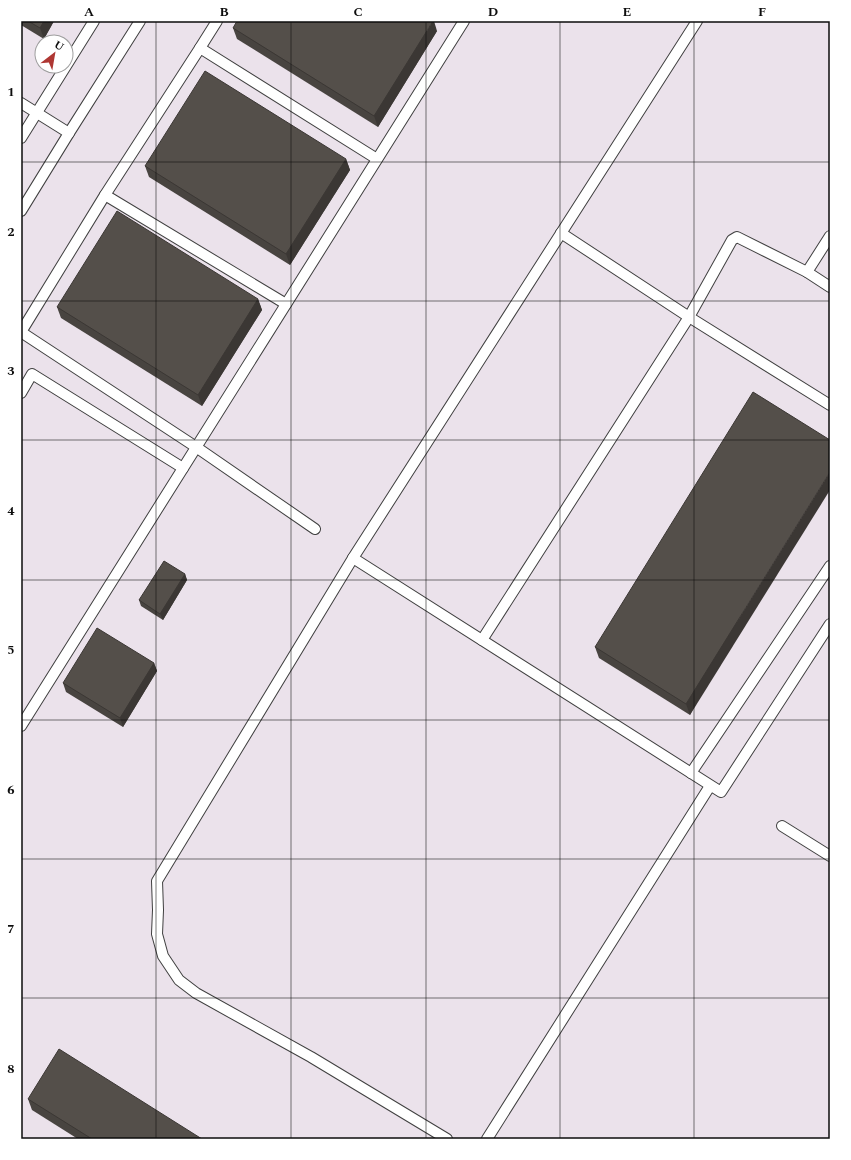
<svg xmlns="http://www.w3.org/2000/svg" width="851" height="1160" font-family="Spectral,serif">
<rect width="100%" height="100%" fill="#fdfcef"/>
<!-- industrial -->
<path fill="#ebe2eb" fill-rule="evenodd" d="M 21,21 L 830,21 L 830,1139 L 21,1139 ZM 42,42 L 66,42 L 66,66 L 42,66 Z"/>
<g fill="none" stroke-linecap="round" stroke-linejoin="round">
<!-- lane casing -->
<g stroke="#404040" stroke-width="12">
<g id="lane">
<polyline points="200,48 217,21"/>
<polyline points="21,103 69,133"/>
<polyline points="21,138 94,21"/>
<polyline points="105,195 286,304"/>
<polyline points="21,211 69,133 140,21"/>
<polyline points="561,233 689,317 830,405"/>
<polyline points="807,272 830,236"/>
<polyline points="21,332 105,195 200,48 377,159"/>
<polyline points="21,332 196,447 315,529"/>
<polyline points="21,393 32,374 183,468"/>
<polyline points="353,558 721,792 830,624"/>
<polyline points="482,640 689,317 732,240 737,237 807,272 830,287"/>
<polyline points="21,726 464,21"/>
<polyline points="691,773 830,566"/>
<polyline points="782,826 830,856"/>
<polyline points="447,1139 311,1057 196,993 179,980 163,956 157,934 158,910 157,881 353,558 697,21"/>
<polyline points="487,1139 710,786"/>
</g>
</g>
<!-- lane -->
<use href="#lane" stroke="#fff" stroke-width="10"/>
</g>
<!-- wall -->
<g fill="#484440">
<polygon points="21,21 54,21 44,39 21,25"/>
<polygon points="233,28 437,31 378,127 237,39"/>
<polygon points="346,159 350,170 290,265 149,177 145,166"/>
<polygon points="258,299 262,310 202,406 61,318 57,307"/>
<polygon points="830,440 690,715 599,658 595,647"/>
<polygon points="185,574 187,580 163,620 141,606 139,600"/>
<polygon points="154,663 157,671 123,727 66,692 63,683"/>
<polygon points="28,1099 202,1139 78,1139 32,1110"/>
</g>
<!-- shaded-wall -->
<g fill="#3b3734">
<polygon points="44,21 54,21 44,39 40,28"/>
<polygon points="433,21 434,21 437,31 378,127 374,116"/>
<polygon points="346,159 350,170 290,265 286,254"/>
<polygon points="258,299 262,310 202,406 198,395"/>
<polygon points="830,472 830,490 690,715 686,704"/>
<polygon points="185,574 187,580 163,620 160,614"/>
<polygon points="154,663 157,671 123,727 120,718"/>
</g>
<!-- building -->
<g fill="#544f4a" stroke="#3b3734">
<polygon points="28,21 44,21 40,28"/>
<polygon points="237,21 433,21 374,116 233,28"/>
<polygon points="205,71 346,159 286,254 145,166"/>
<polygon points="117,211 258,299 198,395 57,307"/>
<polygon points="753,392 830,440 830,472 686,704 595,647"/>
<polygon points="164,561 185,574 160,614 139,600"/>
<polygon points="97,628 154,663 120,718 63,683"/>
<polygon points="59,1049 202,1139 92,1139 28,1099"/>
</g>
<!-- grid -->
<path fill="none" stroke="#0d0d0d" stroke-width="1" stroke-opacity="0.55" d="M 156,21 L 156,1139M 291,21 L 291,1139M 426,21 L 426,1139M 560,21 L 560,1139M 694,21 L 694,1139M 21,162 L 830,162M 21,301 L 830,301M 21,440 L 830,440M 21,580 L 830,580M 21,720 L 830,720M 21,859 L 830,859M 21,998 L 830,998"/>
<!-- border -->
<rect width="851" height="1160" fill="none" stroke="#ffffff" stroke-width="44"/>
<!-- north arrow -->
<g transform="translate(54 54) rotate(31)"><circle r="19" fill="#ffffff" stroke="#9e9e9e"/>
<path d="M0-3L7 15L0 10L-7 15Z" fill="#af3733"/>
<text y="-6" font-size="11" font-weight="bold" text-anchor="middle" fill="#0d0d0d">U</text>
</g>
<rect x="22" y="22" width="807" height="1116" fill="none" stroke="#0d0d0d" stroke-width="1.5"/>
<g font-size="13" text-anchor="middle" font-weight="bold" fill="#0d0d0d">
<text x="89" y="16">A</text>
<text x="224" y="16">B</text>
<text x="358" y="16">C</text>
<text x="493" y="16">D</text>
<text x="627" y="16">E</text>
<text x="762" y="16">F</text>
<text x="11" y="96">1</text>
<text x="11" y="236">2</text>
<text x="11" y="375">3</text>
<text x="11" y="515">4</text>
<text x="11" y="654">5</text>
<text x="11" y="794">6</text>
<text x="11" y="933">7</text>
<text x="11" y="1073">8</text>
</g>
</svg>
